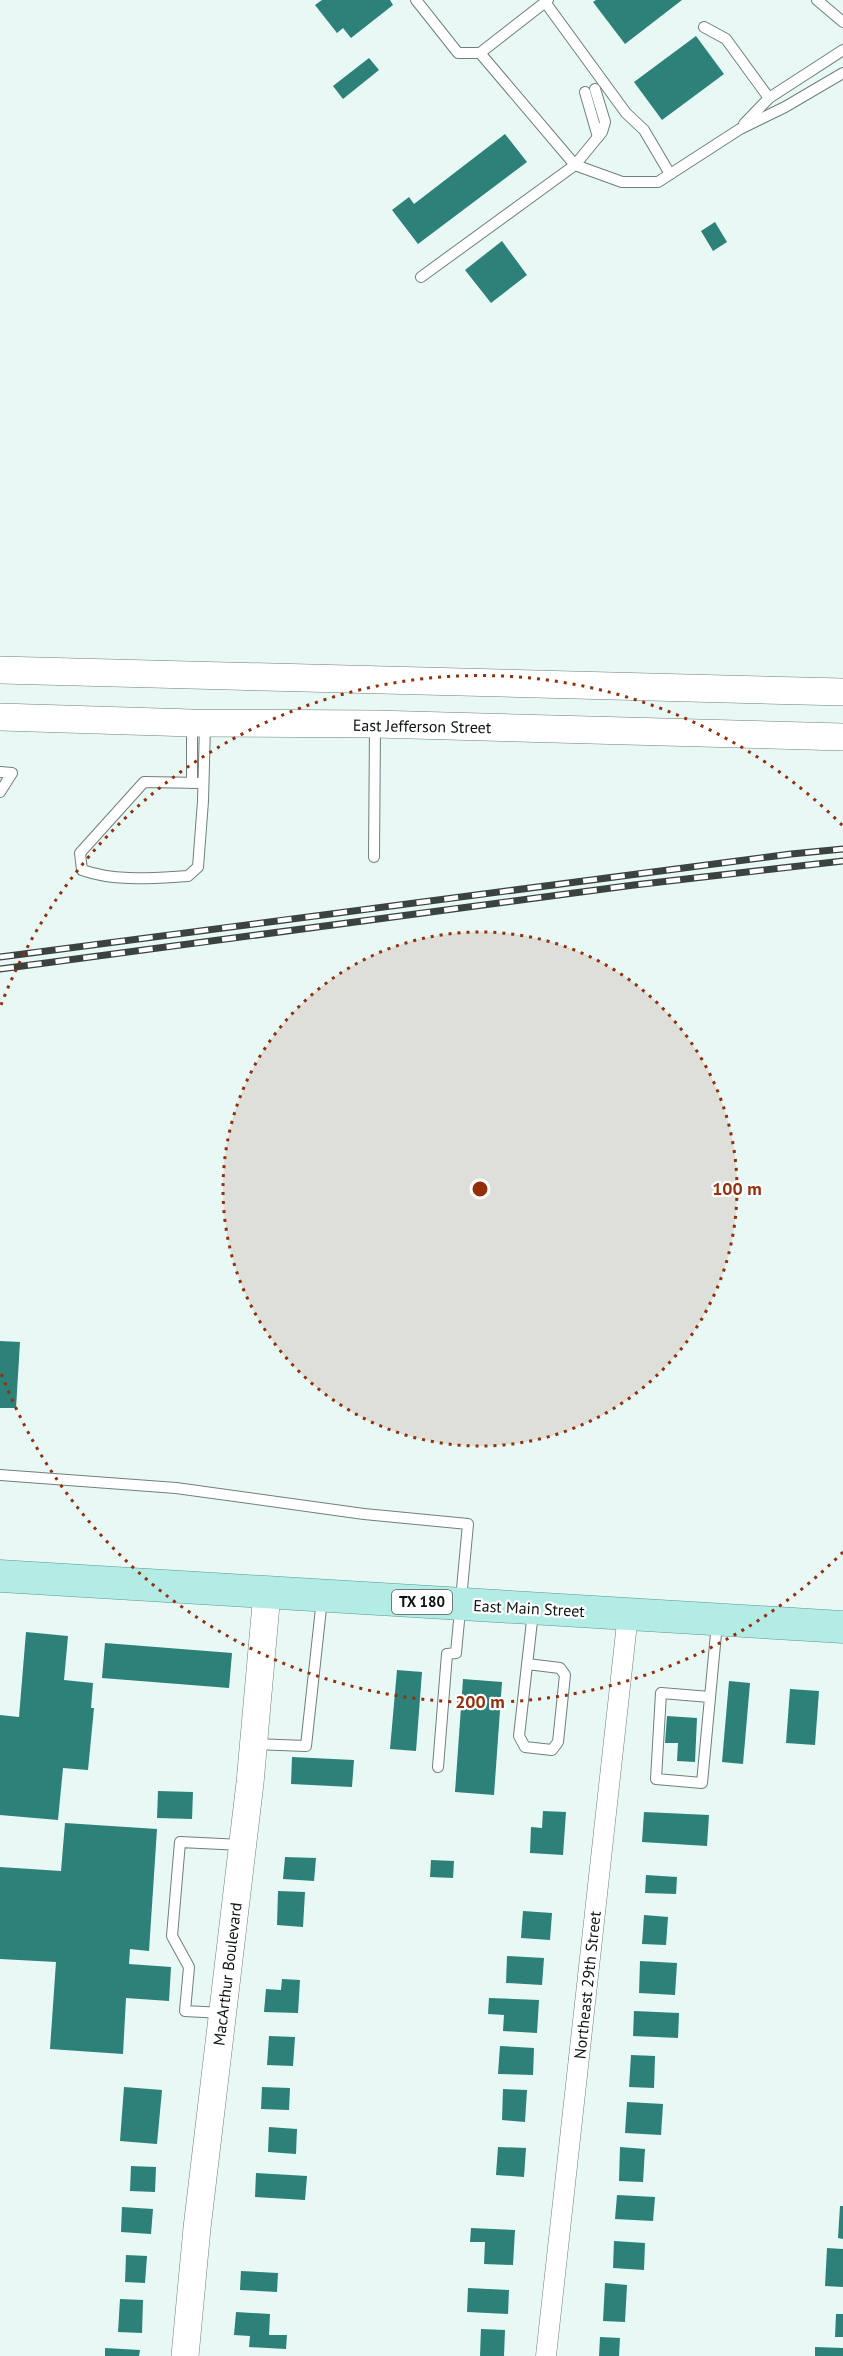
<svg xmlns="http://www.w3.org/2000/svg" width="843" height="2356" font-family="'PT Sans',sans-serif">
<rect width="100%" height="100%" fill="#e7f8f5"/>
<!-- building -->
<g fill="#2d8179">
<polygon points="322,0 390,0 393,5 351,38 343,28 337,33 315,5"/>
<polygon points="596,0 682,0 625,44 593,2"/>
<polygon points="696,36 724,74 662,120 634,82"/>
<polygon points="369,58 379,70 343,99 333,86"/>
<polygon points="505,134 527,162 418,244 392,210 409,197 414,204"/>
<polygon points="715,222 727,242 713,251 701,231"/>
<polygon points="502,241 527,275 491,303 465,270"/>
<polygon points="0,1341 20,1342 16,1408 0,1408"/>
<polygon points="26,1632 68,1636 64,1680 93,1683 91,1708 94,1708 88,1770 63,1768 58,1820 0,1815 0,1715 19,1717"/>
<polygon points="105,1643 232,1653 229,1688 102,1678"/>
<polygon points="397,1670 422,1672 416,1751 390,1749"/>
<polygon points="463,1679 502,1682 494,1795 455,1792"/>
<polygon points="729,1681 750,1683 743,1764 722,1762"/>
<polygon points="790,1689 819,1691 815,1745 786,1743"/>
<polygon points="667,1716 697,1718 695,1762 677,1761 678,1743 665,1743"/>
<polygon points="292,1757 354,1760 352,1787 291,1784"/>
<polygon points="158,1791 193,1792 192,1819 157,1818"/>
<polygon points="543,1811 566,1812 563,1855 530,1853 531,1827 542,1828"/>
<polygon points="644,1812 709,1815 707,1846 642,1842"/>
<polygon points="65,1823 157,1829 149,1951 130,1949 129,1964 171,1967 169,2001 126,1998 123,2054 50,2049 56,1962 0,1959 0,1867 61,1871"/>
<polygon points="285,1857 316,1858 314,1881 283,1879"/>
<polygon points="431,1860 454,1861 453,1878 430,1877"/>
<polygon points="646,1875 677,1877 676,1894 645,1893"/>
<polygon points="278,1891 305,1892 303,1927 277,1925"/>
<polygon points="523,1911 552,1913 550,1940 521,1938"/>
<polygon points="644,1915 668,1917 666,1945 642,1944"/>
<polygon points="507,1956 544,1958 542,1985 506,1983"/>
<polygon points="640,1961 677,1963 675,1995 639,1993"/>
<polygon points="282,1979 300,1980 298,2013 264,2012 266,1989 281,1990"/>
<polygon points="489,1998 539,2000 537,2033 503,2031 504,2015 488,2014"/>
<polygon points="634,2011 679,2013 678,2038 633,2036"/>
<polygon points="269,2036 295,2037 293,2066 267,2065"/>
<polygon points="500,2046 534,2048 533,2075 498,2074"/>
<polygon points="631,2055 655,2056 654,2088 629,2087"/>
<polygon points="124,2087 162,2090 157,2144 120,2141"/>
<polygon points="262,2087 290,2088 289,2110 261,2109"/>
<polygon points="503,2089 527,2090 525,2122 502,2120"/>
<polygon points="627,2102 663,2104 661,2135 625,2133"/>
<polygon points="269,2127 297,2129 296,2154 268,2152"/>
<polygon points="498,2147 526,2148 524,2177 496,2175"/>
<polygon points="620,2147 645,2149 643,2182 619,2181"/>
<polygon points="131,2166 156,2167 155,2192 130,2191"/>
<polygon points="256,2173 307,2176 305,2200 255,2197"/>
<polygon points="617,2195 655,2197 653,2221 615,2219"/>
<polygon points="840,2206 843,2206 843,2239 838,2238"/>
<polygon points="122,2207 153,2209 151,2234 121,2232"/>
<polygon points="471,2228 515,2230 513,2265 484,2264 485,2242 470,2242"/>
<polygon points="614,2241 645,2243 644,2270 613,2268"/>
<polygon points="827,2248 843,2249 843,2287 825,2286"/>
<polygon points="126,2255 147,2256 145,2283 125,2282"/>
<polygon points="241,2271 278,2273 277,2292 240,2290"/>
<polygon points="605,2283 627,2285 625,2322 603,2321"/>
<polygon points="468,2288 509,2290 508,2314 467,2312"/>
<polygon points="120,2299 143,2300 142,2333 118,2332"/>
<polygon points="236,2312 270,2314 269,2335 287,2335 286,2349 249,2347 250,2336 234,2335"/>
<polygon points="836,2314 843,2314 843,2337 835,2337"/>
<polygon points="481,2329 505,2330 504,2356 480,2356"/>
<polygon points="600,2337 620,2338 619,2356 599,2356"/>
<polygon points="815,2347 843,2348 843,2356 815,2356"/>
<polygon points="105,2348 140,2350 139,2356 105,2356"/>
</g>
<g fill="none" stroke-linecap="round" stroke-linejoin="round">
<!-- service casing -->
<g stroke="#707f7d" stroke-width="12">
<g id="service">
<polyline points="416,0 458,53 480,53 548,0"/>
<polyline points="817,0 843,22"/>
<polyline points="545,2 626,113 644,130 670,174"/>
<polyline points="704,27 726,39 769,98"/>
<polyline points="480,53 575,165 622,182 658,182 740,129 785,107 843,73"/>
<polyline points="585,92 598,137"/>
<polyline points="744,124 769,98 843,50"/>
<polyline points="421,277 575,165 602,132 605,122 595,89"/>
<polyline points="192,723 192,783"/>
<polyline points="0,772 12,773 0,792"/>
<path d="M 203,783 L 144,782 L 80,853 L 82,870 C 116,882 153,878 188,876 L 198,867 L 203,801 L 205,725"/>
<polyline points="374,857 375,725"/>
<polyline points="0,1475 176,1488 364,1514 468,1524 456,1653 447,1654 438,1767"/>
<polyline points="527,1664 560,1668 565,1675 558,1742 552,1750 525,1747 519,1736 533,1612"/>
<polyline points="710,1697 661,1693 656,1779 702,1783 717,1623"/>
<polyline points="254,1744 306,1746 322,1599"/>
<polyline points="222,2013 185,2011 189,1967 172,1936 180,1842 242,1845"/>
</g>
</g>
<!-- minor casing -->
<g stroke="#707f7d" stroke-width="21">
<polyline id="minor" points="546,2356 628,1614"/>
</g>
<!-- secondary casing -->
<g stroke="#707f7d" stroke-width="28">
<g id="secondary">
<polyline points="0,670 843,692"/>
<polyline points="0,717 192,723 375,724 843,737"/>
<polyline points="185,2356 197,2228 250,1783 267,1593"/>
</g>
</g>
<!-- primary casing -->
<g stroke="#589890" stroke-width="33">
<polyline id="primary" points="0,1576 843,1627"/>
</g>
<!-- service -->
<use href="#service" stroke="#fff" stroke-width="10"/>
<!-- minor -->
<use href="#minor" stroke="#fff" stroke-width="20"/>
<!-- secondary -->
<use href="#secondary" stroke="#fff" stroke-width="27"/>
<!-- primary -->
<use href="#primary" stroke="#b3ece5" stroke-width="32"/>
<!-- rail casing -->
<g stroke="#3b4341" stroke-width="7">
<g id="rail">
<polyline points="0,957 791,854 843,849"/>
<polyline points="0,969 634,885 843,861"/>
</g>
</g>
<!-- rail -->
<use href="#rail" stroke="#fff" stroke-width="4.5" stroke-dasharray="14" stroke-linecap="butt"/>
</g>
<!-- distance rings -->
<circle cx="480" cy="1189" r="257" fill="#952e0a" fill-opacity=".12"/>
<g fill="none" stroke="#952e0a" stroke-width="3" stroke-dasharray="3 6">
<circle cx="480" cy="1189" r="257"/>
<path d="M843 1552A513 513 0 0 1 1 1373M1 1005A513 513 0 0 1 843 826"/>
</g>
<g text-anchor="middle" stroke-width="4.5" stroke-linejoin="round" paint-order="stroke">
<!-- shield labels -->
<rect fill="#fff" stroke="#565a59" stroke-width="1.5" x="392" y="1590" width="60" height="24" rx="4.5"/>
<g font-size="15" font-weight="bold" fill="#0d1312">
<text x="422" y="1607">TX 180</text>
</g>
<!-- street labels -->
<g font-size="16" fill="#0d1312" stroke="#fff">
<text transform="translate(422 726) rotate(1)" y="6">East Jefferson Street</text>
<text transform="translate(529 1608) rotate(3)" y="6">East Main Street</text>
<text transform="translate(227 1974) rotate(-83)" y="6">MacArthur Boulevard</text>
<text transform="translate(587 1985) rotate(-84)" y="6">Northeast 29th Street</text>
</g>
</g>
<circle cx="480" cy="1189" r="9" fill="#952e0a" stroke="#fff" stroke-width="3"/>
<g font-size="18" text-anchor="middle" font-weight="bold" fill="#952e0a" stroke="#fff" stroke-width="4.5" stroke-linejoin="round" paint-order="stroke">
<text x="737" y="1195">100 m</text>
<text x="480" y="1708">200 m</text>
</g>
</svg>
